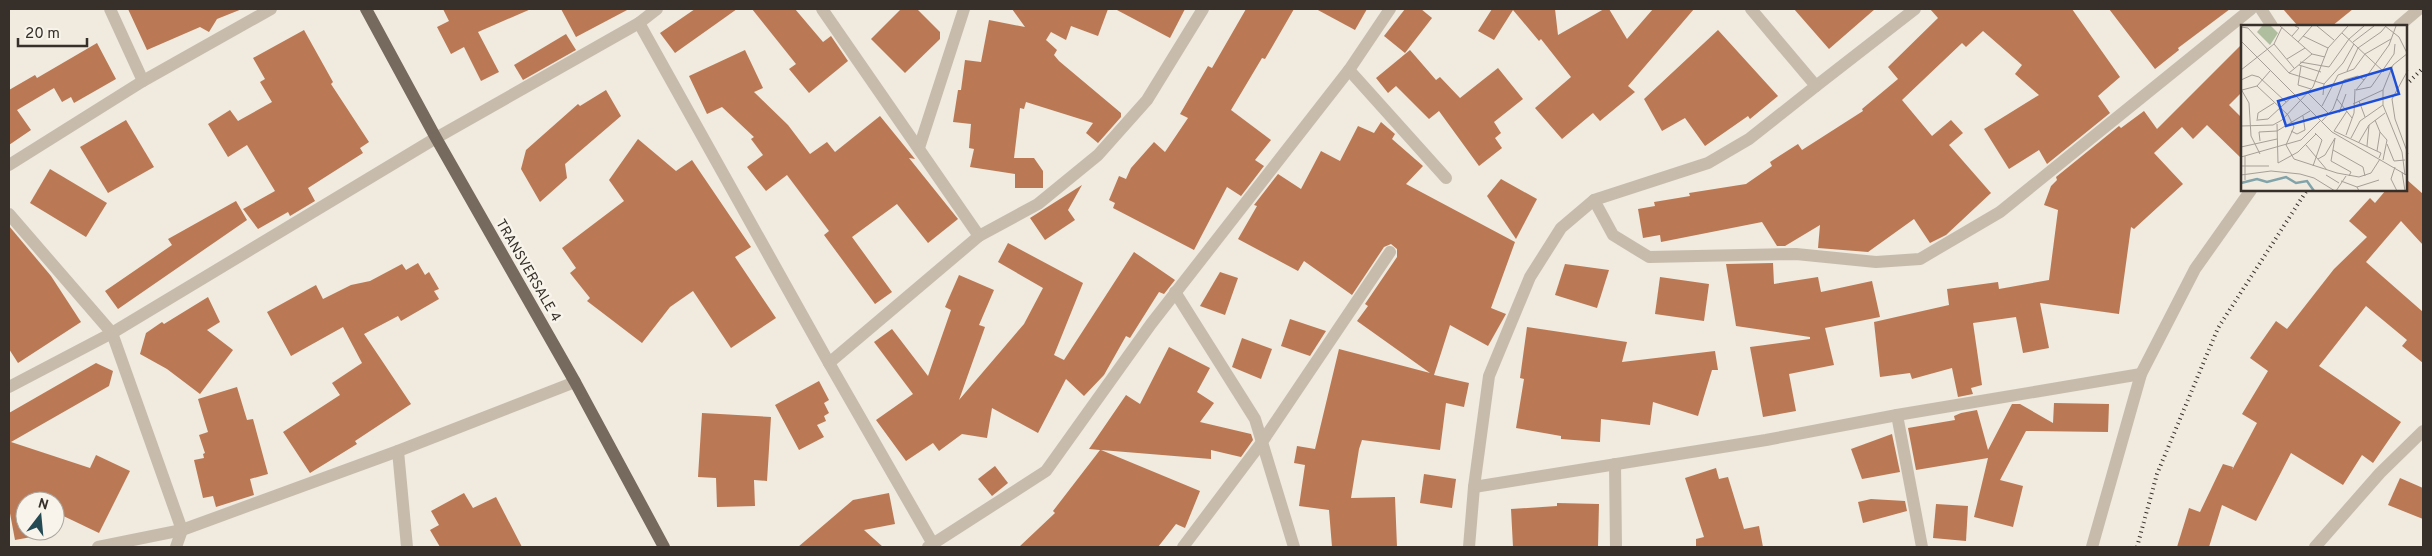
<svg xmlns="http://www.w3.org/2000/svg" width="2432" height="556" font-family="Overpass,sans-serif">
<rect width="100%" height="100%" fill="#f0eadf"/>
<!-- building -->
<g fill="#ba7954">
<polygon points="128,9 242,9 217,19 209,32 200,27 147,50"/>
<polygon points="443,9 531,9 478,32 499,72 481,81 464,47 451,54 437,27 449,21"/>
<polygon points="561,9 629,9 576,37"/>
<polygon points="695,9 737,9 675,53 660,33"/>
<polygon points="752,9 795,9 823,42 831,36 848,61 809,93 789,69 796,64"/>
<polygon points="901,9 917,9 940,32 940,39 905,73 871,39"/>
<polygon points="1012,9 1108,9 1098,36 1071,26 1066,40 1051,32 1046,40 1057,50 1054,55 1059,61 1121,113 1121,117 1098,143 1086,133 1093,123 1026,102 1024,109 1020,108 1014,158 1034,158 1043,171 1043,188 1015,188 1015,174 970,167 974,149 969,148 971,124 953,122 958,90 961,90 965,60 981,62 989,20 1025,27"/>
<polygon points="1115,9 1185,9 1170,38"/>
<polygon points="1246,9 1294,9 1265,59 1262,58 1231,110 1271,140 1255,160 1264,166 1241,196 1227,187 1194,250 1113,208 1115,203 1109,200 1119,176 1126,179 1131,168 1154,142 1165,152 1188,118 1180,114 1208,66 1212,68"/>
<polygon points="1316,9 1367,9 1355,30"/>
<polygon points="1405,9 1421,9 1432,18 1405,53 1384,36"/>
<polygon points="1492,9 1555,9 1558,35 1604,9 1609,9 1627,39 1653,9 1694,9 1628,86 1635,92 1600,121 1593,113 1562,139 1535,108 1571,77 1541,39 1539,41 1513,10 1494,40 1478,31"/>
<polygon points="1794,9 1875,9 1829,49"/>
<polygon points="1930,9 2072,9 2120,77 2098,96 2110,113 2047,164 2039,150 2009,169 1984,129 2039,95 2015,74 2022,65 1983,31 1966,47 1962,43 1902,100 1932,136 1951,120 1963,133 1949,145 1991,193 1946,235 1930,243 1914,219 1868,252 1818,248 1820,225 1785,246 1777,246 1762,222 1661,242 1660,235 1643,238 1638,209 1655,206 1654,202 1690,196 1689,193 1746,184 1772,166 1770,162 1798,144 1802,150 1863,111 1862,109 1898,79 1888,67 1938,18"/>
<polygon points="2109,9 2230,9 2178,48 2179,50 2155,69"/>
<polygon points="2283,9 2353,9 2332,26 2298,26"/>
<polygon points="304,30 333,82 331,84 369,142 360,148 363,153 308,188 315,201 290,216 288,212 258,229 243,209 275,191 247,145 228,157 208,124 230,110 238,121 272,102 260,82 265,79 253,58"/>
<polygon points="1718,30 1778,96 1750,119 1748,116 1705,146 1685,118 1662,131 1644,99"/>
<polygon points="566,34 576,50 523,80 514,65"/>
<polygon points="97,43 116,79 74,103 71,97 62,102 54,88 17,110 31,130 9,145 9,90 35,75 37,78"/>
<polygon points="2242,44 2242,92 2229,105 2242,118 2242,159 2207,125 2193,139 2182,127 2154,153 2183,184 2134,229 2131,227 2119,314 2040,303 2049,348 2023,353 2016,317 1973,323 1982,385 1971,388 1973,394 1958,397 1952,368 1912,379 1910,373 1880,377 1874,322 1949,305 1947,289 1998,282 1999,289 2049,280 2058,210 2044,205 2051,186 2057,180 2056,177 2119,126 2121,128 2144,111 2157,129"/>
<polygon points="745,50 763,88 754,92 788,125 810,154 827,142 835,152 880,116 915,159 909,158 958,219 928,243 897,204 852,237 892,292 875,304 824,235 829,231 787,175 766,191 747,167 763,155 751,139 754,137 722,107 707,114 689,76"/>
<polygon points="1410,50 1436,80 1440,77 1460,98 1498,68 1523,99 1494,122 1501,133 1495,138 1502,148 1479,166 1439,111 1429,119 1396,86 1388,93 1376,78"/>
<polygon points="606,90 621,116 565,164 567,178 540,202 521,169 526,150 578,104 580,106"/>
<polygon points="126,120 154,167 108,193 80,147"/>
<polygon points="1381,122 1395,134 1392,139 1423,166 1406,184 1515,242 1491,308 1506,314 1488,346 1450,325 1434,375 1469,383 1464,407 1446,403 1440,450 1362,440 1359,449 1351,498 1395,497 1397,547 1332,547 1329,510 1299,506 1305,465 1294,463 1297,446 1315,449 1339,349 1430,373 1357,321 1368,306 1365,304 1397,257 1397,249 1391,244 1384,247 1352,295 1304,261 1298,271 1238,239 1257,206 1254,205 1278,174 1301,189 1321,151 1340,161 1358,126 1374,133"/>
<polygon points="638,139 676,171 692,160 751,247 735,257 776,318 731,348 693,291 670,307 642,343 587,301 590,298 570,273 576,268 562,248 624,201 609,180"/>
<polygon points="50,169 107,203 86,237 30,203"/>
<polygon points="1501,179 1537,199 1516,239 1487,196"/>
<polygon points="2406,179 2423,194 2423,245 2401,221 2366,262 2423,312 2423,363 2402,346 2407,340 2366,306 2319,366 2401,422 2373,463 2362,455 2343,485 2291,453 2256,521 2222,505 2209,547 2177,547 2189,508 2200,512 2223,464 2233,467 2232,470 2257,423 2242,414 2268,371 2250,358 2276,321 2287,329 2334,269 2367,237 2349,221 2370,198 2375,203 2386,190 2406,190"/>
<polygon points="1082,185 1068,210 1075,220 1045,240 1030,218"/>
<polygon points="236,201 247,220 118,309 105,291 172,245 168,239"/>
<polygon points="9,226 51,276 81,322 18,363 9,349"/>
<polygon points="1008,243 1083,283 1054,355 1064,360 1134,252 1175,280 1164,294 1159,292 1130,338 1126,336 1104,375 1084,396 1066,379 1038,433 992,408 987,438 962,434 939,451 933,443 906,461 876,420 913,394 874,342 892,329 928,376 951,310 945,307 959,275 994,290 979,325 985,327 959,400 1024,324 1043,288 998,262"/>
<polygon points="418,263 425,275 429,272 439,289 434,291 439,299 401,321 398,316 364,334 411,404 355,441 357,444 310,473 283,432 340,395 332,383 362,363 343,327 291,356 267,312 316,285 323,299 351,285 370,281 402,264 406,270"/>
<polygon points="1773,263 1774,284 1818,277 1821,292 1872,281 1880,317 1825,328 1834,365 1789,374 1796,411 1763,417 1750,347 1810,339 1810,337 1736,326 1726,264"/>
<polygon points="1565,264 1609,270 1597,308 1555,295"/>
<polygon points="1220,272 1238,278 1225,315 1200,306"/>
<polygon points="1660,277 1709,284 1704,321 1655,314"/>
<polygon points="208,297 220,322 207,330 233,350 200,394 167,369 140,354 146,333 162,322 164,324"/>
<polygon points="1290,319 1326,331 1310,356 1281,346"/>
<polygon points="1527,327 1627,342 1622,362 1715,351 1718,370 1712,370 1698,416 1653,402 1650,425 1601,419 1600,442 1561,439 1561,436 1516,428 1524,379 1520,378"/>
<polygon points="1242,338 1272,349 1261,379 1232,367"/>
<polygon points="1169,347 1210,368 1197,392 1214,403 1200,422 1251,434 1253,440 1241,457 1211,450 1211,459 1101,450 1200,491 1185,528 1176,524 1158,547 1019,547 1055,513 1053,511 1100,450 1089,449 1126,395 1140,404"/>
<polygon points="96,363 113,371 109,386 11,442 90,468 96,455 130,471 99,533 55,512 55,501 30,499 25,501 25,531 36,531 37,536 15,540 9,508 9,413"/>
<polygon points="819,381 829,400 824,403 829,413 824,416 826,421 817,425 824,437 799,450 775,405"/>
<polygon points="237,387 247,420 253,419 268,474 250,479 254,495 216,507 213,496 203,498 194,460 204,458 203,454 205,453 199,435 208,432 198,399"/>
<polygon points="2054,403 2109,404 2108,432 2026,431 2000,480 2023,486 2013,527 1974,517 1988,458 1916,470 1908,428 1955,420 1954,416 1961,413 1977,410 1988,450 2012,404 2020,404 2053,423"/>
<polygon points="702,413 771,417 767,481 754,480 755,506 717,507 716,478 698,477"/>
<polygon points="1892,434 1900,472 1862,479 1851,449"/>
<polygon points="995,466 1008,483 992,496 978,479"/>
<polygon points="1716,468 1719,479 1728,477 1744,529 1759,526 1763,547 1696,547 1696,539 1704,537 1685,478"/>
<polygon points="1424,474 1456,479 1452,508 1420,503"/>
<polygon points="2400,478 2423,488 2423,519 2388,505"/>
<polygon points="464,493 473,508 496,497 522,547 440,547 430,530 439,525 431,511"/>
<polygon points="889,493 895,524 864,530 883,547 798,547 853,500"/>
<polygon points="1871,499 1905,501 1907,511 1863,523 1858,502"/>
<polygon points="1557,503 1599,504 1598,547 1513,547 1511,509 1557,506"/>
<polygon points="1936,504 1968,506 1966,541 1933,538"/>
</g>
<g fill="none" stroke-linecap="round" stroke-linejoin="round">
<!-- minor -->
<g stroke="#c7bcac" stroke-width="12">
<polyline points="110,9 143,81"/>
<polyline points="822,9 979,236"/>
<polyline points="1751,9 1816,86 1749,139 1708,163 1594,200 1613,235 1649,257 1796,254 1876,262 1920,259 2000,212 2251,9"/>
<polyline points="2261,9 2272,26"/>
<polyline points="639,23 829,363 933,544"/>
<polyline points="2399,26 2419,9"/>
<polyline points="1349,70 1446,178"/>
<polyline points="1816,86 1915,9"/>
<polyline points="919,148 964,9"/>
<polyline points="9,165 143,81 271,9"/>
<polyline points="9,214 112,333 182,530 176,547"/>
<polyline points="1175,292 1255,419 1294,547"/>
<polyline points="829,363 979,236 1038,204 1098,155 1147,100 1203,9"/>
<polyline points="9,387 112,333 436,138 639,23 657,9"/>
<polyline points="1897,415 1922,547"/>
<polyline points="398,451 407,547"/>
<polyline points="1615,464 1616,547"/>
<polyline points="1474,487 1766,440 1897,415 2141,374"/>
<polyline points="98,547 182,530 398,451 575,382"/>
<polyline points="928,547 1046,471 1151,324 1349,70 1390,9"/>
<polyline points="1183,547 1262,442 1390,252"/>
<polyline points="1469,547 1474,487 1489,376 1530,277 1561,228 1594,200"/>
<polyline points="2092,547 2141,374 2195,269 2251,190"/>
<polyline points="2315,547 2380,473 2423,431"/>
</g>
<!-- major -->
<polyline stroke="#76695d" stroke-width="12" points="366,9 436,138 575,382 664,547"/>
<!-- rail -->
<g stroke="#362f2a" stroke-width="4" stroke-dasharray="1 4" stroke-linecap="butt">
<polyline points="2406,85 2423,68"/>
<polyline points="2137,547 2157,474 2218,328 2307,190"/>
</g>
</g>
<g text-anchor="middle" stroke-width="5" stroke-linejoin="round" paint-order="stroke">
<!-- street labels -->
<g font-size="14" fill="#362f2a" stroke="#f8f4eb">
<text transform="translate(529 270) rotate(60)" y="5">TRANSVERSALE 4</text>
</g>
</g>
<!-- overview -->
<g transform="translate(2241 25)">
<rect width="166" height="166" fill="#f0eadf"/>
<path d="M 21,1 L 30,1 L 37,8 L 29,20 L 16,7 Z" fill="#b0bea0"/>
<path fill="none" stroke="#81a3aa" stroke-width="2.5" d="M 0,158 L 16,154 L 26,157 L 45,152 L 55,158 L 66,156 L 73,166"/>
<path fill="none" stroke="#a69f97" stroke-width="1" d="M 39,1 L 71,29 L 84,32M 76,1 L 93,15M 144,1 L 158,12 L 166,28M 0,2 L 7,3 L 48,48 L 83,59M 101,8 L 143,47M 51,11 L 58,3 L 54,1M 62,11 L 87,23M 0,16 L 91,107 L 167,151M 57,17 L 71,1M 112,17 L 133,1M 33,19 L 53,43M 124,29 L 150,14M 46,34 L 64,23M 59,37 L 88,42 L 108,14 L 123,1M 58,40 L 80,47M 60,41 L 57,60 L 70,64M 0,45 L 33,19 L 41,2M 167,45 L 151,74 L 154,94 L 167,129M 106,46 L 117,23 L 140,7 L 145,1M 48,48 L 71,29M 0,55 L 11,50 L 18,52 L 45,77M 123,55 L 148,20 L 155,1M 16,61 L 29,46M 0,64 L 8,78 L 10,111 L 19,129M 1,65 L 16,61 L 47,90 L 53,102 L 45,120 L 53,134 L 96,148 L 118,152 L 130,148 L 139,134M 67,68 L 88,89M 82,70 L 83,59 L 102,38 L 113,19M 96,74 L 111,93M 118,76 L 124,92M 112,79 L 142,65M 81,81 L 97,50 L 113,44 L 124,29M 98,88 L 105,69M 17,95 L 27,94 L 53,70M 134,95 L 139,107 L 136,126M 16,96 L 17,88 L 33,78M 80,97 L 92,84 L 103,55 L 117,51 L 123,55 L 115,65 L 130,62 L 153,29 L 154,19M 36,99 L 37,138 L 57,127 L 75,109M 0,101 L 32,100 L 41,95 L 72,62 L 87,23 L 107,1M 50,106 L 56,109 L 64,105 L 62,91M 93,106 L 140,128 L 138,133M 93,106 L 106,86M 139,107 L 146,115 L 142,135M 105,110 L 113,88 L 114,64M 94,113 L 90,136 L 110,147 L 108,151M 110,113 L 119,96 L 142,80M 19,116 L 18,107 L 36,106 L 69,86M 118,117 L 128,100 L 144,88M 146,119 L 153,136 L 164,135M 65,120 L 86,145M 126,121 L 128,100M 0,122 L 36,114M 92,125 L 122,142 L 124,151M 0,132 L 60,115 L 79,96M 77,134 L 84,130 L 94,113M 0,141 L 28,141M 72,141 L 81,115 L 74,108M 154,142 L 150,154 L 156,166M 161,147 L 164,166M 0,150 L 30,146 L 59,149 L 73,153 L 94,166M 85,150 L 98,158M 164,150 L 161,127 L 142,80 L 142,65 L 152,40 L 167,28M 4,155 L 4,131M 100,156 L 116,162M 95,166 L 105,151M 118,166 L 116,162 L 138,155"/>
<path fill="#1d4ed8" fill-opacity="0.15" stroke="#1d4ed8" stroke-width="2.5" d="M 150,43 L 158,69 L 45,101 L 37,76 Z"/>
<rect width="166" height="166" fill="none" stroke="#362f2a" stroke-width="2.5"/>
</g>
<!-- border -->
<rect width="2432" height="556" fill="none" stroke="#362f2a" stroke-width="20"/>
<!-- north arrow -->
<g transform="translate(40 516) rotate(16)"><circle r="24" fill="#f8f4eb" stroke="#aaa59e"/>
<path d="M0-4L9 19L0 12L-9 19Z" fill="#244a53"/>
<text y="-8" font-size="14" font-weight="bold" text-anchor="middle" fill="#362f2a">N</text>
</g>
<!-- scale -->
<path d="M18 38v8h69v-8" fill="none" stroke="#362f2a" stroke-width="2.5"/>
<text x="25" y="38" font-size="15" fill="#362f2a" stroke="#f8f4eb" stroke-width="4" paint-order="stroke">20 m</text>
</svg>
